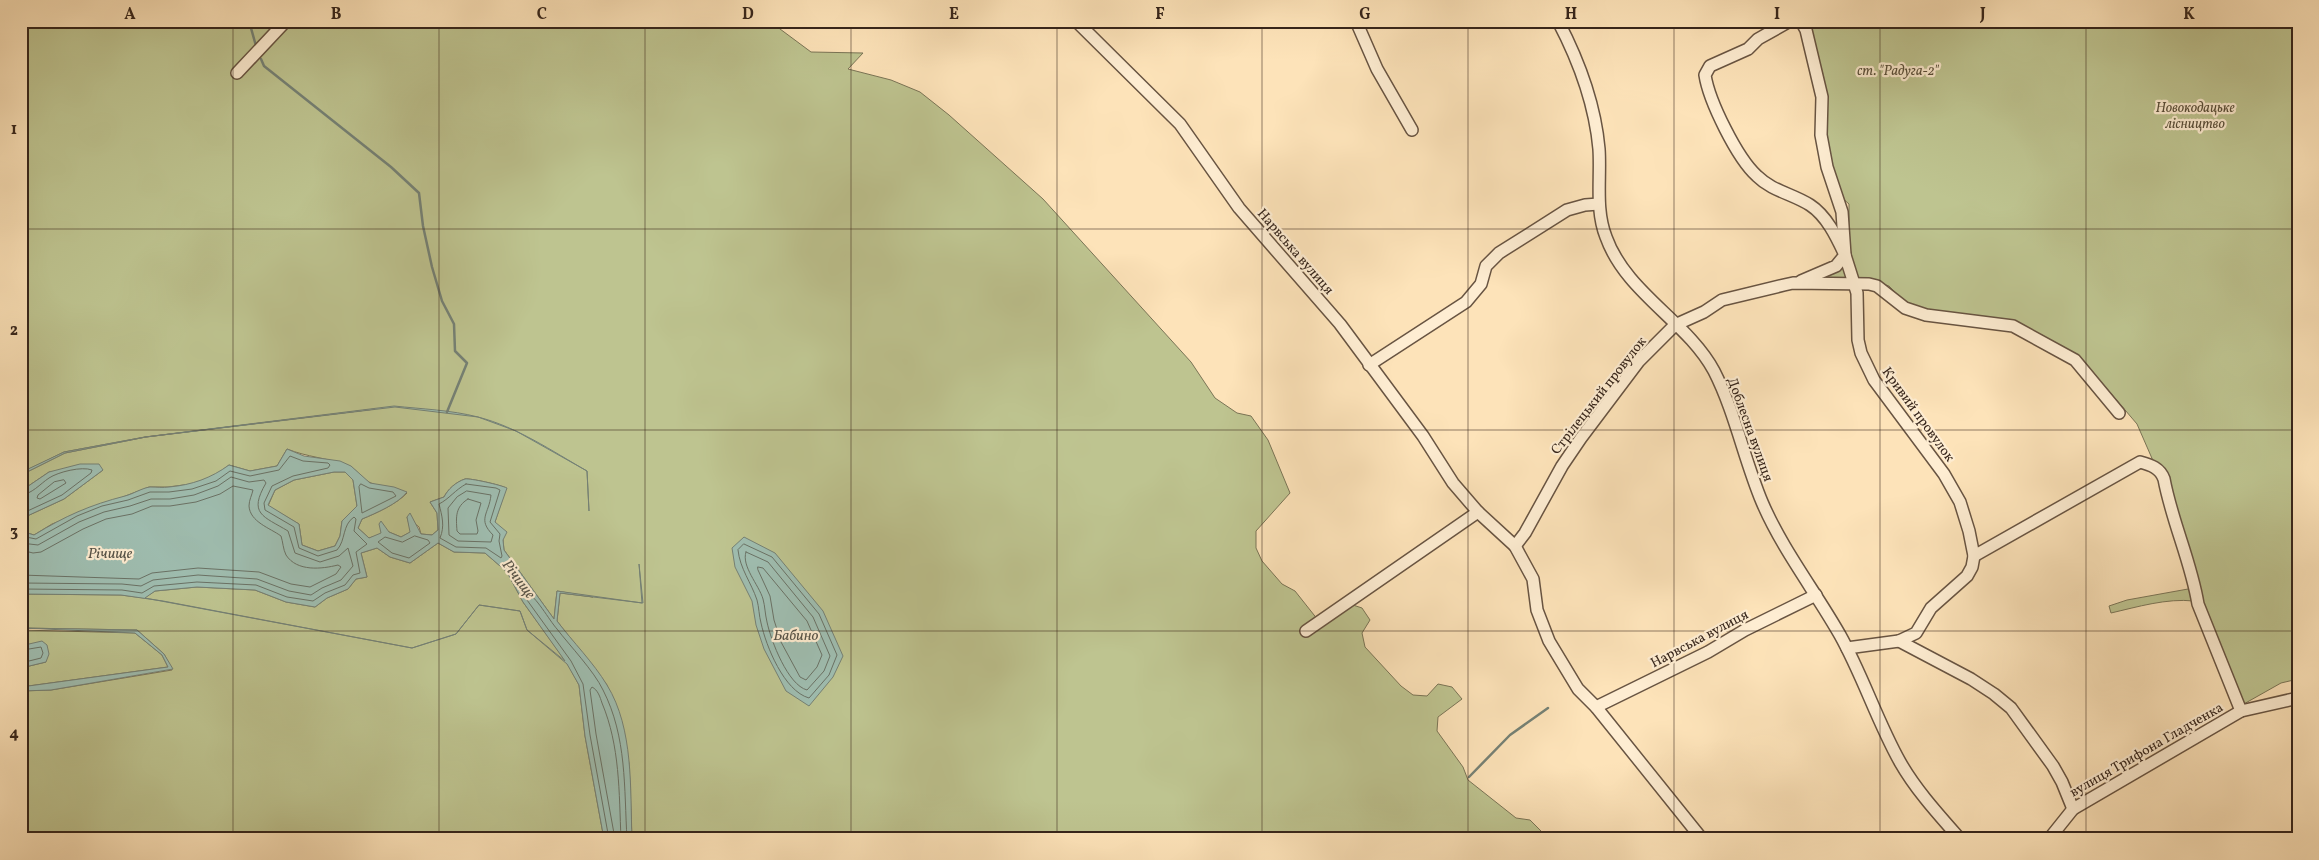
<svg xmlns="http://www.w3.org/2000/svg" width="2319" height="860" font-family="Vollkorn,serif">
<rect width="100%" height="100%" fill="#fde3b9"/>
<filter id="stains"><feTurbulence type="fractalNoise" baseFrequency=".004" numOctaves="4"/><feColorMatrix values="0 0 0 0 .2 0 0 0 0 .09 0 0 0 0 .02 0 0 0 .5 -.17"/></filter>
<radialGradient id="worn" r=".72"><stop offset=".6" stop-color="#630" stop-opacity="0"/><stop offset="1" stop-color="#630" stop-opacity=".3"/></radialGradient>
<!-- green -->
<g fill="#bec490" stroke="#7a7456">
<path d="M 21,21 L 779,21 L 776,26 L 811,52 L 863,53 L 848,69 L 891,80 L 920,92 L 949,115 L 1043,199 L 1191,362 L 1215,398 L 1237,413 L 1251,416 L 1268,440 L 1290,493 L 1256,531 L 1256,548 L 1262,561 L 1282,584 L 1295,591 L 1318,620 L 1347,603 L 1362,608 L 1370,620 L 1362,633 L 1365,647 L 1401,686 L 1413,695 L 1427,696 L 1438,684 L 1452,687 L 1462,699 L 1438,717 L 1437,731 L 1463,767 L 1468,780 L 1516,818 L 1530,820 L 1549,839 L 632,839 L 629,763 L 607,685 L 557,621 L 560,593 L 593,597 L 557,591 L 554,619 L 504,550 L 503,540 L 495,522 L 506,488 C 501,485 470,478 465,479 C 456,482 448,489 444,497 L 430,502 L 437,513 L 438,530 L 432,535 L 421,534 L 419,527 L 407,517 L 411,532 L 401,537 L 389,532 L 369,538 L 358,528 L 362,519 C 375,514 398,503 407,493 C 395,488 379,488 369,482 C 361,478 356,468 347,465 C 327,458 307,457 287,449 L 277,466 L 250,471 L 229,465 L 213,477 L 191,484 L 168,487 L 149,487 L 52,524 L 34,535 L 21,531 L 25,517 L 64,499 L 103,470 L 49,472 L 21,491 L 21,475 L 65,453 L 146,437 L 375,409 L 145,437 L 64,452 L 21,473 Z"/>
<polygon points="1804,21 2298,21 2298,679 2281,683 2242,705 2212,635 2154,463 2137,424 2079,356 2015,322 1922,310 1903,300 1889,286 1870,280 1821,282 1820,277 1849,256 1849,204 1840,196 1830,168"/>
<polygon points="334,472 345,472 353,480 357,506 342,521 340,536 335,546 318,551 302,545 299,524 268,506 275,490 294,480"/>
<polygon points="438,543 454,552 485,553 507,572 523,602 567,663 579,685 585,736 604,839 21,839 21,691 51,690 172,670 164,654 137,630 21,628 21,594 121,595 144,598 155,591 197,587 255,590 286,602 315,607 327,598 348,589 356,579 367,577 361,553 377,548 390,557 410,563"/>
<path d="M 2188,589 L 2191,589 L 2194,601 C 2167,598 2137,607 2111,613 L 2109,606 L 2127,600 Z"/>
<polygon points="21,630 135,633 162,655 168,667 21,687 21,668 46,662 29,644 21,641"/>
</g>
<!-- water -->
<g fill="#9fbeb1" stroke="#758175" fill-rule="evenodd">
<path d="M 394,406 C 422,409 451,410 478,417 C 517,427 552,451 587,471 L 589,511 L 587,471 L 516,431 L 478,417 L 395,407 L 146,437 L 65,453 L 21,475 L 26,470 L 64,452 L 145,437 Z"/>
<path d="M 287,449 L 304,456 L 340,461 L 351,466 L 370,483 L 394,487 L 407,492 C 398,504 376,513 362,519 L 358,528 L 369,538 L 381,533 L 379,524 L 381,521 L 389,532 L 401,537 L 410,532 L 407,517 L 410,513 L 421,534 L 432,535 L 438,530 L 437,513 L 430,502 L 444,497 C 448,489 456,482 465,479 C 470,478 501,485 507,488 L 495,522 L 507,532 L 503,540 L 504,550 L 554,619 L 557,591 L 642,603 L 639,564 L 643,603 L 560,593 L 557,621 C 573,642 593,662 607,685 C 634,729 630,789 632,839 L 604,839 L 585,736 L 579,685 L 567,664 L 527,630 L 520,611 L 479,605 L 456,634 L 412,648 L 163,601 L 121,595 L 21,594 L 21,531 L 34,535 C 65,516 90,505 125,496 C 133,494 142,488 150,487 C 157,487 163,488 169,487 C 192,485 211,478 229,465 L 250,471 L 277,466 ZM 334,472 L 345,472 L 353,480 L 357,506 L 342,521 L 340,536 L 335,546 L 318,551 L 302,545 L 299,524 L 268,505 L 275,490 L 294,480 ZM 438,543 L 454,552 L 485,553 L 507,572 L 523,602 L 565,661 L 527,630 L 520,611 L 479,605 L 456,634 L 412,648 L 145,598 L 155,591 L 197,587 L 255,590 L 286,602 L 315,607 L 327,598 L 348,589 L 356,579 L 367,577 L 361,553 L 377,548 L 390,557 L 410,563 Z"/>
<polygon points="80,464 99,464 103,470 64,499 25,517 21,525 21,491 49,472"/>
<polygon points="744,537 775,553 823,611 843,656 833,677 809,706 786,691 764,649 756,625 752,601 735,567 732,548"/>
<polygon points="21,628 137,630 164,654 173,669 51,690 21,691 21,687 168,667 162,655 135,633"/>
<polygon points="21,641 29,644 42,641 47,645 49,654 46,662 21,668"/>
</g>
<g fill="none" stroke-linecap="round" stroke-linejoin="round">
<!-- shore -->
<g stroke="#6a7266" stroke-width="1">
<polygon points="64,480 66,483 40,499 37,498 38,495 54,482"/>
<polygon points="361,484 369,488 393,492 396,496 362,513 359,487"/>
<path d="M 466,484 L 496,488 L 500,490 L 490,522 L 500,534 L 499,541 L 502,556 L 501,558 L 486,548 L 456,547 L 440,538 C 445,526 442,516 439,504 C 449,499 455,490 466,484 Z"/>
<path d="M 467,491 L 491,495 C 489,514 477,519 493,535 L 491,542 L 458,541 L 449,535 L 448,508 L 457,497 Z"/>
<path d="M 21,495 C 32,494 40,484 49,478 C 58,472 82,466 92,470 L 91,473 L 62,495 L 21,514"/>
<path d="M 468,499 L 481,503 L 476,520 L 478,531 L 477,534 L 460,534 L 457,531 C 456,517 455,507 468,499 Z"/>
<path d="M 21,536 L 36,539 L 77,516 L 102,506 L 128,500 L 150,492 L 169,492 L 192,489 L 216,481 L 230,471 L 250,476 L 279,470 L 290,456 L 303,461 L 328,463 L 330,465 L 328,468 L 293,476 L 272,486 L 264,503 L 265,510 L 294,527 L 299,548 L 318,556 L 337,550 C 346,540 342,525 354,517 L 356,519 L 354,531 L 367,544 L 356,552 L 360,573 L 353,575 L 345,585 L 325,593 L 313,601 L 287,597 L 256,585 L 197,582 L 154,586 L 142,593 L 122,590 L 21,589"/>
<polygon points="415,536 428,540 430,543 409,558 392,553 378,542 385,537 402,542"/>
<path d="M 21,543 L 38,545 L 79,522 L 104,512 L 130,506 L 151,499 L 170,499 L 194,495 L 218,486 L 231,477 L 249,482 L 264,480 L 266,483 C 248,514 263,516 288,531 L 295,553 L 320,562 L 339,556 L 348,548 L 353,566 L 341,580 L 322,588 L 311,595 L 289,591 L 257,579 L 198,575 L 153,580 L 141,586 L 122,584 L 21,583"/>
<path d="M 744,544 L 772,557 L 819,614 L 837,655 L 829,675 L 809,698 C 784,691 766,646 761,623 C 759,616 759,607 757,600 C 751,582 740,569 738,550 Z"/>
<path d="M 21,550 L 33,553 L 41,552 L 83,529 L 106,519 L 132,514 L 152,506 L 170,506 L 196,502 L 220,494 L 233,486 L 253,490 C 252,495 249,500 249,506 C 250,522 270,528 281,536 C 283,542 283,549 286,555 C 297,572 322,569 338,565 L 341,567 L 336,574 L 310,587 L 291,584 L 259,572 L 198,568 L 152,573 L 139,579 L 21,575"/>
<path d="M 746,552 L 768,562 L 813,617 L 830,656 L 824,671 L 807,690 C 788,685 771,641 767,622 C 765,614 765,606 763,599 C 759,585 741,566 746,552 Z"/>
<polygon points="758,567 763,568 807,621 822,655 817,667 806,680 800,677 781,642 774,620 770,596 758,570"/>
<polyline points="21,646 29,649 41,647 43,653 41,658 21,663"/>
<path d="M 609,839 L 590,735 L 583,684 L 571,661 L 527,600 L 524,594 L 526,592 C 536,596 549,620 557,629 C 570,646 594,671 603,690 C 627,737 624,788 627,839"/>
<path d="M 615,839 L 596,734 L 590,690 L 592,687 C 598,690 600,697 602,703 C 620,746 619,792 621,839"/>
</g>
<!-- stream -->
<g stroke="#758175" stroke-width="2.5">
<polyline points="249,21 256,46"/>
<polyline points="261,59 264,66 391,167 419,193 423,226 432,267 442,301 454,324 455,351 467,363 447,412"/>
<polyline points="1469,777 1510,735 1548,708"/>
</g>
<!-- minor casing -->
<g stroke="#685442" stroke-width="14">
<g id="minor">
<polyline points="1076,21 1180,124 1239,208 1340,324 1423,436 1453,483 1478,512 1515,546 1533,579 1537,610 1549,641 1578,689 1596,707 1702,839"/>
<polyline points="1356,21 1377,69 1412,130"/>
<path d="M 1558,21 C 1579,61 1595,104 1599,149 C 1601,178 1595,209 1606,237 C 1626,293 1687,321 1714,371 C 1735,412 1744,459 1762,502 C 1782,549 1815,591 1840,635 C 1863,676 1877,721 1900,762 C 1916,790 1938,814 1960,839"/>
<path d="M 1790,21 L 1758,39 L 1748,49 L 1710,66 L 1705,75 C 1709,101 1737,158 1757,176 C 1772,191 1793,194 1810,205 C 1827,216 1837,238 1845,255 L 1836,266 L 1801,281"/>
<polyline points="1801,21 1806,30 1822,97 1821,135 1827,167 1842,212 1845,255 1857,293 1858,340 1861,353 1874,380 1944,474 1960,502 1969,531 1974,556 1972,567 1967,576 1931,608 1916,633 1899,641"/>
<polyline points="237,73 286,21"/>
<polyline points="1369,365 1466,302 1481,284 1486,266 1499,253 1567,210 1585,205 1599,204"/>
<polyline points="1515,546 1525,533 1562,466 1581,438 1639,361 1675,325 1704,312 1722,300 1784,285 1793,283 1869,284 1877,286 1905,308 1926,315 2013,326 2075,360 2119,413"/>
<path d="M 1974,556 L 2140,462 C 2151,465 2160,468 2164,479 C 2172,522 2191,561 2198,604 L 2241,711"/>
<polyline points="1306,631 1478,512"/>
<polyline points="1847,648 1899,641 1971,679 1994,694 2011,708 2053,766 2062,782 2073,809"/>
<polyline points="1596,707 1708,652 1745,630 1816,595"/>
<polyline points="2049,839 2073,809 2241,711 2298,698"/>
</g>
</g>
<!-- minor -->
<use href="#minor" stroke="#feedd2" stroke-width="11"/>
</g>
<!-- grid -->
<path fill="none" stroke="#36251b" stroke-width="1" stroke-opacity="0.55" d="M 233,21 L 233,839M 439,21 L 439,839M 645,21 L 645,839M 851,21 L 851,839M 1057,21 L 1057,839M 1262,21 L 1262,839M 1468,21 L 1468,839M 1674,21 L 1674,839M 1880,21 L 1880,839M 2086,21 L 2086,839M 21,229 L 2298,229M 21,430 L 2298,430M 21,631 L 2298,631"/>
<g text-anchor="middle" stroke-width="4.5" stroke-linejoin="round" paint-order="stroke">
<!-- park labels -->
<g font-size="14" font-style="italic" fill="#584d38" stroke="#feedd2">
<text x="1898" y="75">ст. "Радуга-2"</text>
<text x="2195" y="112">Новокодацьке<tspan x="2195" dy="16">лісництво</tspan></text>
</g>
<!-- street labels -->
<g font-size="14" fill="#36251b" stroke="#feedd2">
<text transform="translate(1296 251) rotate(49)" y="5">Нарвська вулиця</text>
<text transform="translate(1598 395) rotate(-52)" y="5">Стрілецький провулок</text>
<text transform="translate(1919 414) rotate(54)" y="5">Кривий провулок</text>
<text transform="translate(1751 429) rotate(70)" y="5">Доблесна вулиця</text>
<text transform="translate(1699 638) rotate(-28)" y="5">Нарвська вулиця</text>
<text transform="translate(2146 749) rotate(-30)" y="5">вулиця Трифона Гладченка</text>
</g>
<!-- water labels -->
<g font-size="15" font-style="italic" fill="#565348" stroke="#feedd2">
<text x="110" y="558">Річище</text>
<text transform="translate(519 579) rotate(53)" y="5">Річище</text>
<text x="796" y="640">Бабино</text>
</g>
</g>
<!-- margin -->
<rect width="2319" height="860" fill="none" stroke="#fde3b9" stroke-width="55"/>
<rect x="28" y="28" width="2264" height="804" fill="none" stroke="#36251b" stroke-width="2"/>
<g font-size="16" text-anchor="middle" font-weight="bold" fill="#36251b">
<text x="130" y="19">A</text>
<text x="336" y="19">B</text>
<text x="542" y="19">C</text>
<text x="748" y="19">D</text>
<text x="954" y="19">E</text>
<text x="1160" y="19">F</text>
<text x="1365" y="19">G</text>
<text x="1571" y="19">H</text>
<text x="1777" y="19">I</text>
<text x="1983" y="19">J</text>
<text x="2189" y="19">K</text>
<text x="14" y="134">1</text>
<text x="14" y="335">2</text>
<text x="14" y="536">3</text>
<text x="14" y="738">4</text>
</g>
<rect width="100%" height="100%" filter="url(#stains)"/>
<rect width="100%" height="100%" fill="url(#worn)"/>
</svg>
